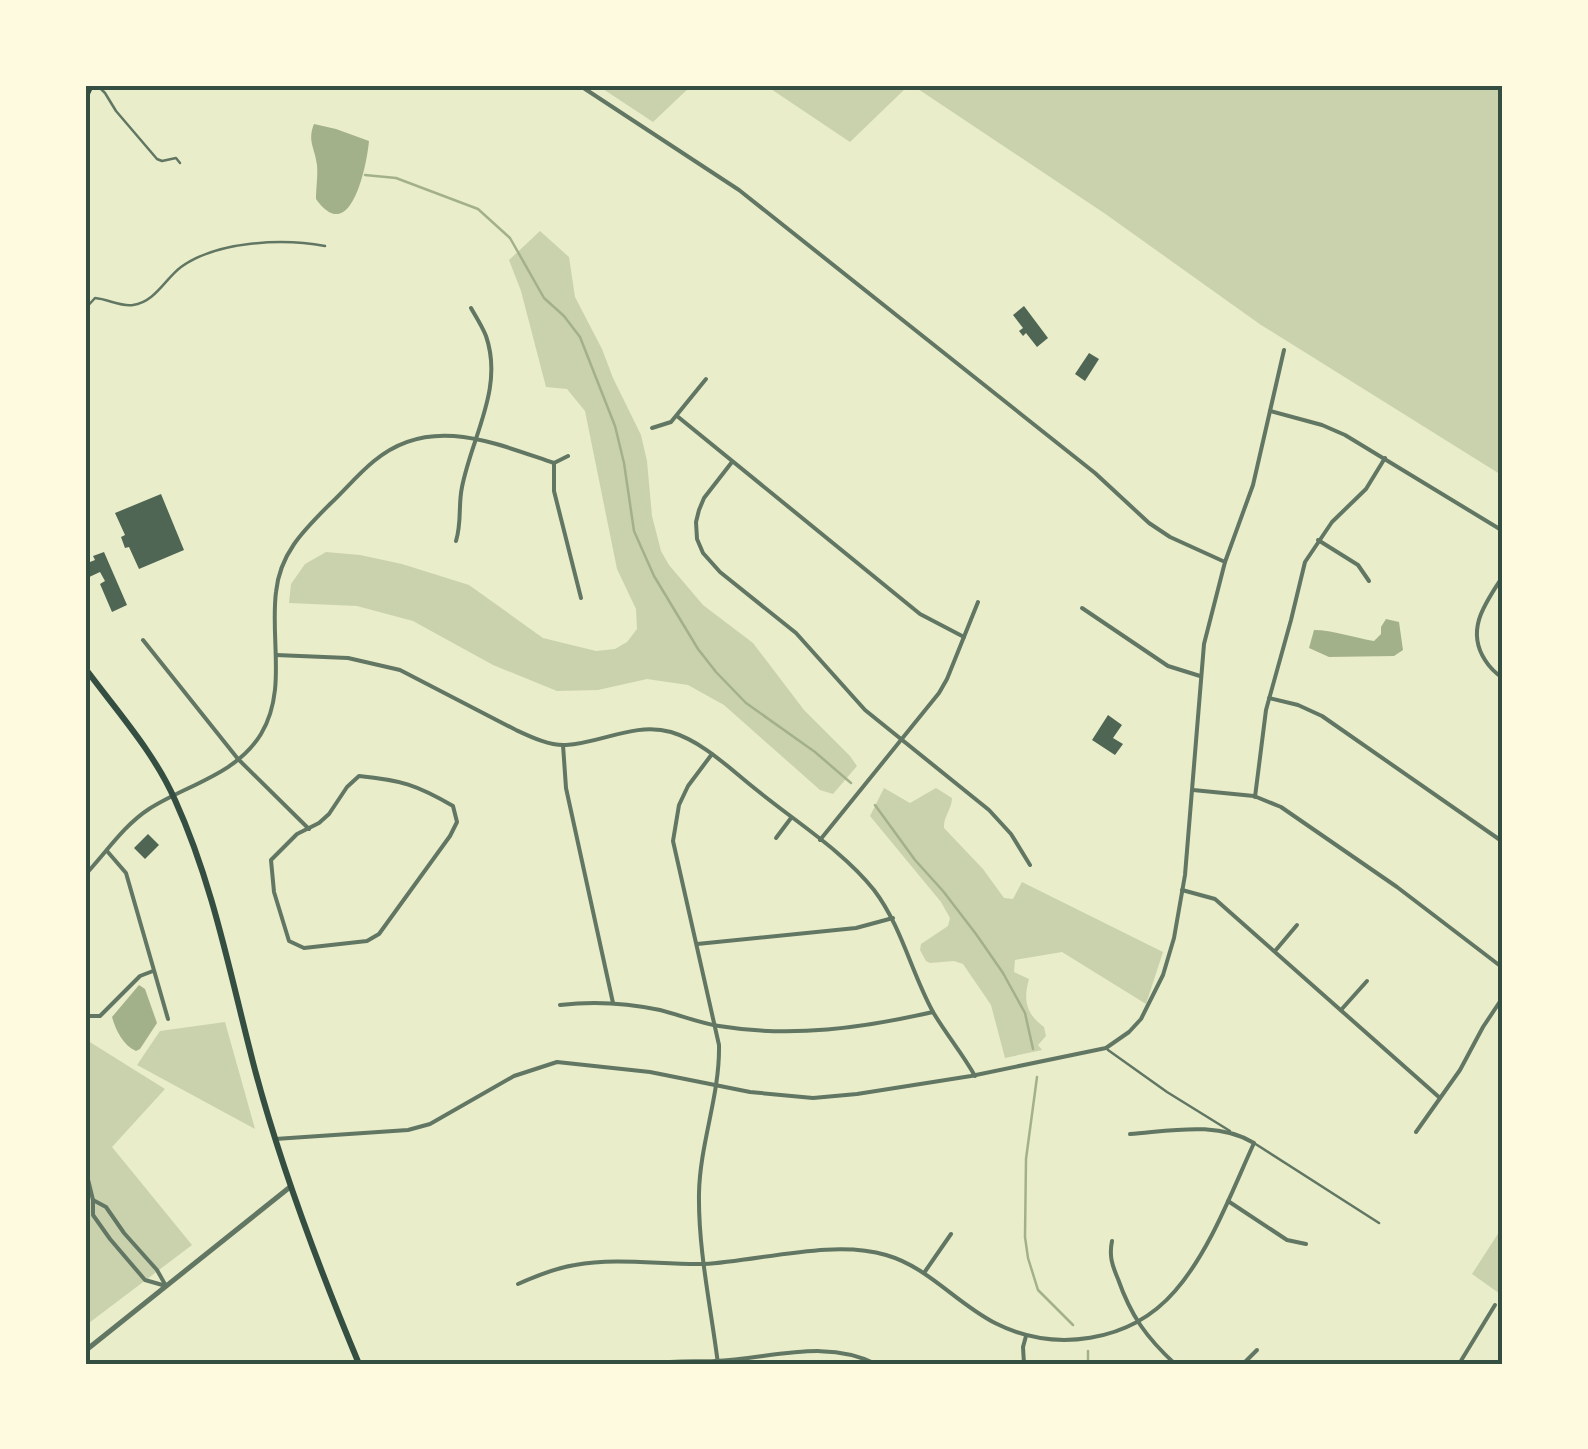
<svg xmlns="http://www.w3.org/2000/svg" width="1588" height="1449" font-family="'Playfair Display',serif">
<rect width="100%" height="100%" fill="#e9edc9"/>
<!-- green -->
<g fill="#cad2ad">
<polygon points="597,85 692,85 653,122"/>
<polygon points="765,85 909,85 850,142"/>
<polygon points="912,85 1503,85 1503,476 1261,325 1104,213"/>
<polygon points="540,231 569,257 575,297 602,349 613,378 641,435 647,461 652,516 661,551 669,565 703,605 753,643 804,710 850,756 857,766 833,794 820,790 724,705 688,685 647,679 598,690 557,691 493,665 413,621 357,606 289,603 291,584 305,564 326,552 360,555 402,564 469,585 543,638 596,651 615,649 627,642 637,629 636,609 617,569 585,411 567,389 546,387 521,291 509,260"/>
<path d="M 884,788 L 910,803 L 936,788 L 952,798 C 952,809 943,817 944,828 L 983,869 L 1004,898 L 1013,899 L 1022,882 L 1163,952 L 1146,1004 L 1062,952 L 1015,960 L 1014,972 L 1029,979 C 1023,1000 1026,1014 1044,1027 L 1046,1036 L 1038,1045 L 1042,1050 L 1005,1058 L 991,1005 L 963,964 L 954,961 L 930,963 L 926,961 L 920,950 L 921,944 L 948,926 L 950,918 L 941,902 L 870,816 Z"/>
<polygon points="225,1022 255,1129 137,1065 160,1031"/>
<polygon points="85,1039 165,1089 112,1147 192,1245 85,1326"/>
<polygon points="1503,1226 1503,1296 1472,1274"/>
</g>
<!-- water -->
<g fill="#a3b18a">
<path d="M 314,124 L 336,129 L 369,141 C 367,164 351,248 316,199 C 316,188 318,176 317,165 C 315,148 307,141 314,124 Z"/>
<path d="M 1386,619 L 1399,622 L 1403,650 L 1394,656 L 1329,657 L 1309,648 L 1314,630 C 1332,630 1356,638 1374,641 L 1381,634 L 1381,627 Z"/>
<path d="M 139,985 L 145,989 L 157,1023 L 140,1049 L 136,1051 C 123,1045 116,1031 112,1017 Z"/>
</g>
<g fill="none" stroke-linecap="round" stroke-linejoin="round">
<!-- stream -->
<g stroke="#a3b18a" stroke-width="2.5">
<polyline points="365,175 396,178 478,209 510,238 544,298 564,316 580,337 615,426 624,463 634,531 654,576 698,649 716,672 746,703 815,752 851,783"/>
<polyline points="875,805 915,860 943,891 976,934 1003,973 1025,1013 1033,1049"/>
<polyline points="1037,1077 1026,1159 1025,1237 1028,1258 1038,1290 1073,1325"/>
<polyline points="1088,1351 1088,1364"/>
</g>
</g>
<!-- building -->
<g fill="#4f6655">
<polygon points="1024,306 1048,338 1037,347 1026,333 1023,336 1019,331 1023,328 1013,315"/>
<polygon points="1089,353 1099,359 1085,381 1075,374"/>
<polygon points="161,494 184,550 139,569 129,547 125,548 121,537 125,535 115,513"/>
<polygon points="104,552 127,605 112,612 100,584 105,581 100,572 85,579 85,564 95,560 93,556"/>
<polygon points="1108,715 1122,725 1113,738 1123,744 1115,755 1092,740"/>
<polygon points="148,834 159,845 145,859 134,848"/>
</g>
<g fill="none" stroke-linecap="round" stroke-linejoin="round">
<!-- service -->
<g stroke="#617663" stroke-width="2.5">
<polyline points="97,85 105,93 116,111 157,159 162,161 176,158 180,163"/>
<path d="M 85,309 L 95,298 C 108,299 121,307 133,305 C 155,302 165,279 181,267 C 217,241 283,238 325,246"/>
<polyline points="1108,1050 1167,1092 1230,1131"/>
<polyline points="1254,1143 1379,1223"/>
</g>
<!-- minor -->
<g stroke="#617663" stroke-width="4">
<polyline points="1270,411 1322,425 1345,435 1503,531"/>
<polyline points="677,416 920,614 964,637"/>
<polyline points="652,428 671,422 706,379"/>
<polyline points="732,462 704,498 699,510 696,522 697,539 703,553 720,572 796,633 865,710 989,810 1011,834 1030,865"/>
<polyline points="554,463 554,491 581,598"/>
<polyline points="1318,540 1358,565 1369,581"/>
<path d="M 456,541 C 462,521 458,506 462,487 C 472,436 504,388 486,336 C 482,326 476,317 471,308"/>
<polyline points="1225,562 1253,485 1284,350"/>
<path d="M 1503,576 C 1486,602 1465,629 1485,660 C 1490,668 1495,673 1503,678"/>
<polyline points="1082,608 1168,666 1200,676"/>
<polyline points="143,640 238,759 309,829"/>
<path d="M 276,655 L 348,658 L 400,670 L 516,730 C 531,737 550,746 566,745 C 602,743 634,722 671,732 C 704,742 731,770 758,791 C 796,822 843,851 874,890 C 902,927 911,972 933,1012 C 946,1034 962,1053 975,1076"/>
<polyline points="1269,698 1298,705 1322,716 1503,842"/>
<polyline points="563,745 566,788 613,1003"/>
<path d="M 712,754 L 688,786 L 679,805 L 673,841 L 719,1045 C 720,1095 700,1143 699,1193 C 698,1249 711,1308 718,1364"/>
<path d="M 359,776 C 401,780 417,785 453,806 L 457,822 L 450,836 L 379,934 L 367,941 L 304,948 L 289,941 L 274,892 L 271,860 L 297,834 L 319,823 L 329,814 L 347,787 Z"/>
<polyline points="1193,790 1254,796 1281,807 1397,887 1503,968"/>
<polyline points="1255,797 1266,710 1291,620 1305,562 1332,522 1366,489 1385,458"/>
<polyline points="776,838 791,818"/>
<polyline points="820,840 939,693 947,679 978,602"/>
<polyline points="107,851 126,873 168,1019"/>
<path d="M 85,875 C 105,854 124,825 149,809 C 186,785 236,775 261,734 C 287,691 270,639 276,592 C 280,553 304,530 330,504 C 345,490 358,474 374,461 C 430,414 494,443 554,463 L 568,456"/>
<polyline points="1182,890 1215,899 1440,1098"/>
<polyline points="697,944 856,928 893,918"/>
<polyline points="1275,951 1297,925"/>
<path d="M 560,1005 C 593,1001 627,1003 660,1010 C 680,1015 699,1023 719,1026 C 792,1038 863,1028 933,1012"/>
<polyline points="1341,1010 1367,981"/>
<polyline points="85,1016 100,1016 140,976 153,971"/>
<polyline points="1416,1132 1460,1070 1483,1027 1503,997"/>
<polyline points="275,1139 408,1130 430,1124 514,1076 557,1062 650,1072 750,1092 813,1098 857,1094 971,1076 1106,1048 1129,1032 1141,1019 1163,975 1174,938 1185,875 1204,644 1225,562 1170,537 1149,523 1095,473 739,190 579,85"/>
<polyline points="85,1167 93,1200 93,1215 110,1239 145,1280 166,1286"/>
<polyline points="93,1200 106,1207 124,1233 157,1270 166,1286"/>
<polyline points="1228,1201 1287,1240 1306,1244"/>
<path d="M 1112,1241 C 1109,1256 1112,1265 1118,1279 C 1131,1316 1146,1337 1175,1364"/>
<polyline points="924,1273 951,1234"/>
<path d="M 518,1284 C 536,1276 555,1268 575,1265 C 617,1257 662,1265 704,1264 C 759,1261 833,1239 886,1255 C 928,1267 956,1303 995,1323 C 1054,1353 1130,1343 1175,1291 C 1210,1251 1232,1191 1254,1143 C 1217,1121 1171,1131 1130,1134"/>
<path d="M 653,1364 C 673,1360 695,1362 715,1361 C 770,1359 825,1338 876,1364"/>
<polyline points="1024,1364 1023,1347 1026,1336"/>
<polyline points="1243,1364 1257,1350"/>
<polyline points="1459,1364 1495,1305"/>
</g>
<!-- tertiary -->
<polyline stroke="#617663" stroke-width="5" points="85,1351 290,1187"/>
<!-- secondary -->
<g stroke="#344e41" stroke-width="6">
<polyline points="85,98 91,85"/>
<path d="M 85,668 C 116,710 154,752 175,800 C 214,886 231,979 255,1070 C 282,1171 319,1268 359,1364"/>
</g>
</g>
<!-- border -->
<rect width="1588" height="1449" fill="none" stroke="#fefae0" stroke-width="175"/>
<rect x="88" y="88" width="1412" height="1274" fill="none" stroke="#344e41" stroke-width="4"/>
</svg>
